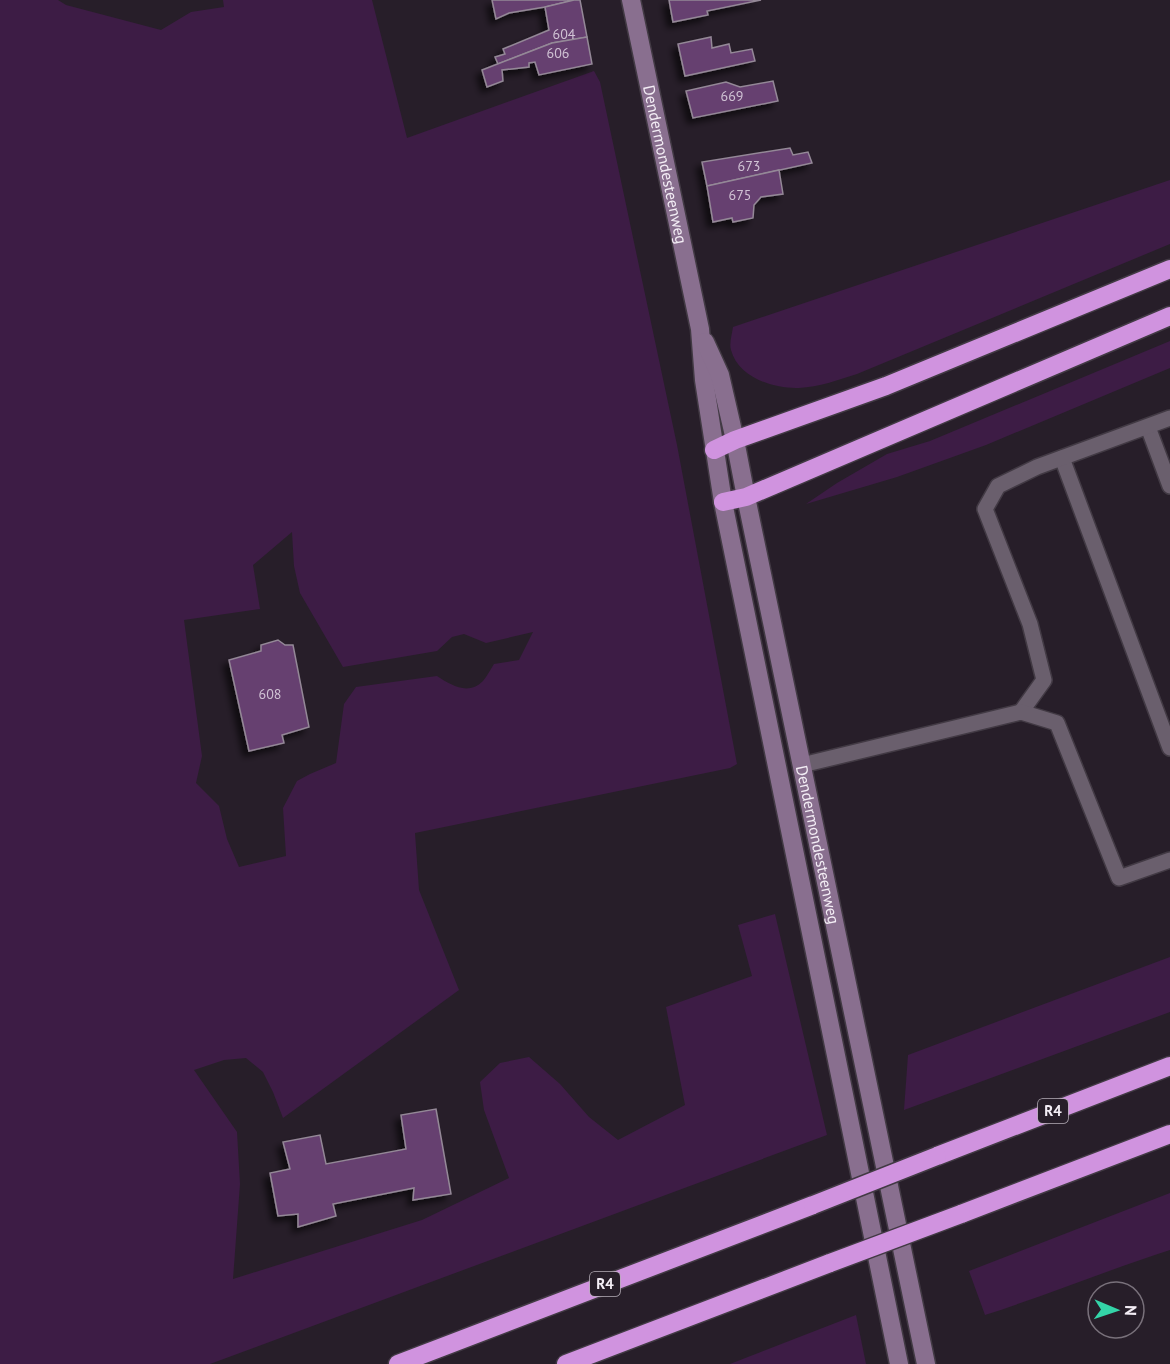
<svg xmlns="http://www.w3.org/2000/svg" width="1170" height="1364" font-family="'PT Sans',sans-serif">
<defs>
<filter id="shadow"><feDropShadow dx="-5.5" dy="5.5" stdDeviation="3" flood-color="#0009"/></filter>
</defs>
<rect width="100%" height="100%" fill="#271e29"/>
<!-- green -->
<g fill="#3d1c45" fill-rule="evenodd">
<path d="M 0,0 L 58,0 L 66,5 L 161,30 L 191,12 L 224,7 L 223,0 L 372,0 L 407,138 L 594,71 L 600,82 L 677,445 L 737,764 L 730,768 L 415,833 L 419,890 L 459,990 L 283,1118 L 273,1092 L 263,1072 L 246,1058 L 224,1060 L 194,1070 L 237,1132 L 240,1184 L 233,1279 L 422,1220 L 509,1178 L 484,1110 L 480,1082 L 500,1063 L 529,1057 L 560,1084 L 589,1117 L 618,1140 L 685,1105 L 666,1007 L 752,976 L 738,925 L 775,914 L 827,1135 L 210,1364 L 0,1364 ZM 292,532 L 294,566 L 300,593 L 343,667 L 437,651 L 452,637 L 464,634 L 486,643 L 533,632 L 519,660 L 494,664 C 491,669 487,676 483,681 C 468,696 451,685 437,676 L 356,687 L 344,704 L 336,763 L 310,774 L 297,781 L 283,808 L 286,856 L 239,867 L 227,839 L 219,806 L 196,783 L 202,756 L 184,620 L 260,609 L 253,565 Z"/>
<path d="M 1170,180 L 1170,244 L 857,374 C 838,380 819,387 799,388 C 773,389 738,377 731,350 C 729,344 732,334 733,327 Z"/>
<polygon points="1170,341 1170,368 986,445 872,486 897,477 806,504 837,483 887,454 930,441"/>
<polygon points="1170,957 1170,1012 904,1110 908,1055"/>
<path d="M 1170,1193 L 1170,1250 C 1108,1270 1047,1295 985,1315 L 969,1271 Z"/>
<polygon points="856,1315 866,1364 730,1364"/>
</g>
<!-- building -->
<g fill="#664070" stroke="#948897" stroke-width="1.5" filter="url(#shadow)">
<polygon points="492,0 574,0 545,7 509,13 496,19"/>
<polygon points="574,0 580,0 587,37 552,43 498,64 495,57 505,54 503,49 549,30 545,7"/>
<polygon points="669,0 761,0 707,11 708,15 673,22"/>
<polygon points="587,37 592,64 539,75 535,62 529,63 529,67 502,70 503,81 487,87 482,70 552,43"/>
<polygon points="711,37 712,48 729,44 731,53 752,49 755,61 685,76 678,44"/>
<polygon points="773,81 778,101 693,118 686,91 726,82 740,87"/>
<polygon points="790,148 793,155 808,152 812,163 707,186 702,162"/>
<polygon points="779,170 783,194 761,197 754,205 753,218 733,222 732,218 713,222 707,186"/>
<polygon points="278,640 285,645 293,645 309,727 282,735 284,743 249,751 229,660 261,651 261,645"/>
<polygon points="436,1109 451,1194 413,1200 414,1188 333,1204 336,1216 298,1227 298,1214 278,1216 270,1173 290,1169 283,1142 320,1135 326,1164 406,1149 401,1115"/>
</g>
<g fill="none" stroke-linecap="round" stroke-linejoin="round">
<!-- lane casing -->
<g stroke="#423a44" stroke-width="18">
<g id="lane">
<polyline points="1148,427 1170,486"/>
<polyline points="1062,458 1170,748"/>
<polyline points="1021,712 1044,680 1030,624 985,509 998,486 1037,467 1170,418"/>
<polyline points="802,765 1021,712 1057,723 1119,878 1170,860"/>
</g>
</g>
<!-- secondary casing -->
<g stroke="#423a44" stroke-width="21">
<g id="secondary">
<path id="s1" d="M 631,0 L 700,329 L 704,380 L 723,502 L 899,1364"/>
<path id="s2" d="M 705,342 L 720,375 L 735,440 L 746,497 L 926,1364"/>
</g>
</g>
<!-- highway casing -->
<g stroke="#423a44" stroke-width="21">
<g id="highway">
<polyline points="714,450 735,440 886,386 1170,269"/>
<polyline points="723,502 746,497 1170,316"/>
<polyline points="937,1156 1170,1066"/>
<polyline points="961,1214 1170,1134"/>
<polyline points="398,1364 813,1205"/>
<polyline points="566,1364 830,1263"/>
</g>
</g>
<!-- lane -->
<use href="#lane" stroke="#6a5f6d" stroke-width="15"/>
<!-- secondary -->
<use href="#secondary" stroke="#896f8f" stroke-width="18"/>
<!-- highway -->
<use href="#highway" stroke="#d093df" stroke-width="18"/>
<!-- highway-bridge casing -->
<g stroke="#423a44" stroke-width="21" stroke-linecap="butt">
<g id="highway-bridge">
<polyline points="813,1205 937,1156"/>
<polyline points="830,1263 961,1214"/>
</g>
</g>
<!-- highway-bridge -->
<use href="#highway-bridge" stroke="#d093df" stroke-width="18"/>
</g>
<g text-anchor="middle" stroke-width="4.5" stroke-linejoin="round" paint-order="stroke">
<!-- number labels -->
<g font-size="14" fill="#d0c2d4">
<text x="564" y="39">604</text>
<text x="558" y="58">606</text>
<text x="732" y="101">669</text>
<text x="749" y="171">673</text>
<text x="740" y="200">675</text>
<text x="270" y="699">608</text>
</g>
<!-- shield labels -->
<g fill="#271e29" stroke="#b6afb8" stroke-width="1.5">
<rect x="1038" y="1099" width="30" height="24" rx="4.5"/>
<rect x="590" y="1272" width="30" height="24" rx="4.5"/>
</g>
<g font-size="15" font-weight="bold" fill="#f3edf5">
<text x="1053" y="1116">R4</text>
<text x="605" y="1289">R4</text>
</g>
<!-- street labels -->
<g font-size="16" fill="#f3edf5" stroke="#271e29">
<text dy="6" stroke="none"><textPath href="#s1" startOffset="168">Dendermondesteenweg</textPath></text>
<text dy="6" stroke="none"><textPath href="#s2" startOffset="516">Dendermondesteenweg</textPath></text>
</g>
</g>
<!-- north arrow -->
<g transform="translate(1116 1310) rotate(92)"><circle r="28" fill="#271e29" stroke="#79717b" stroke-width="1.5"/>
<path d="M0-4.5L10 22L0 15L-10 22Z" fill="#34d4a8"/>
<text y="-9" font-size="16" font-weight="bold" text-anchor="middle" fill="#f3edf5">N</text>
</g>
</svg>
